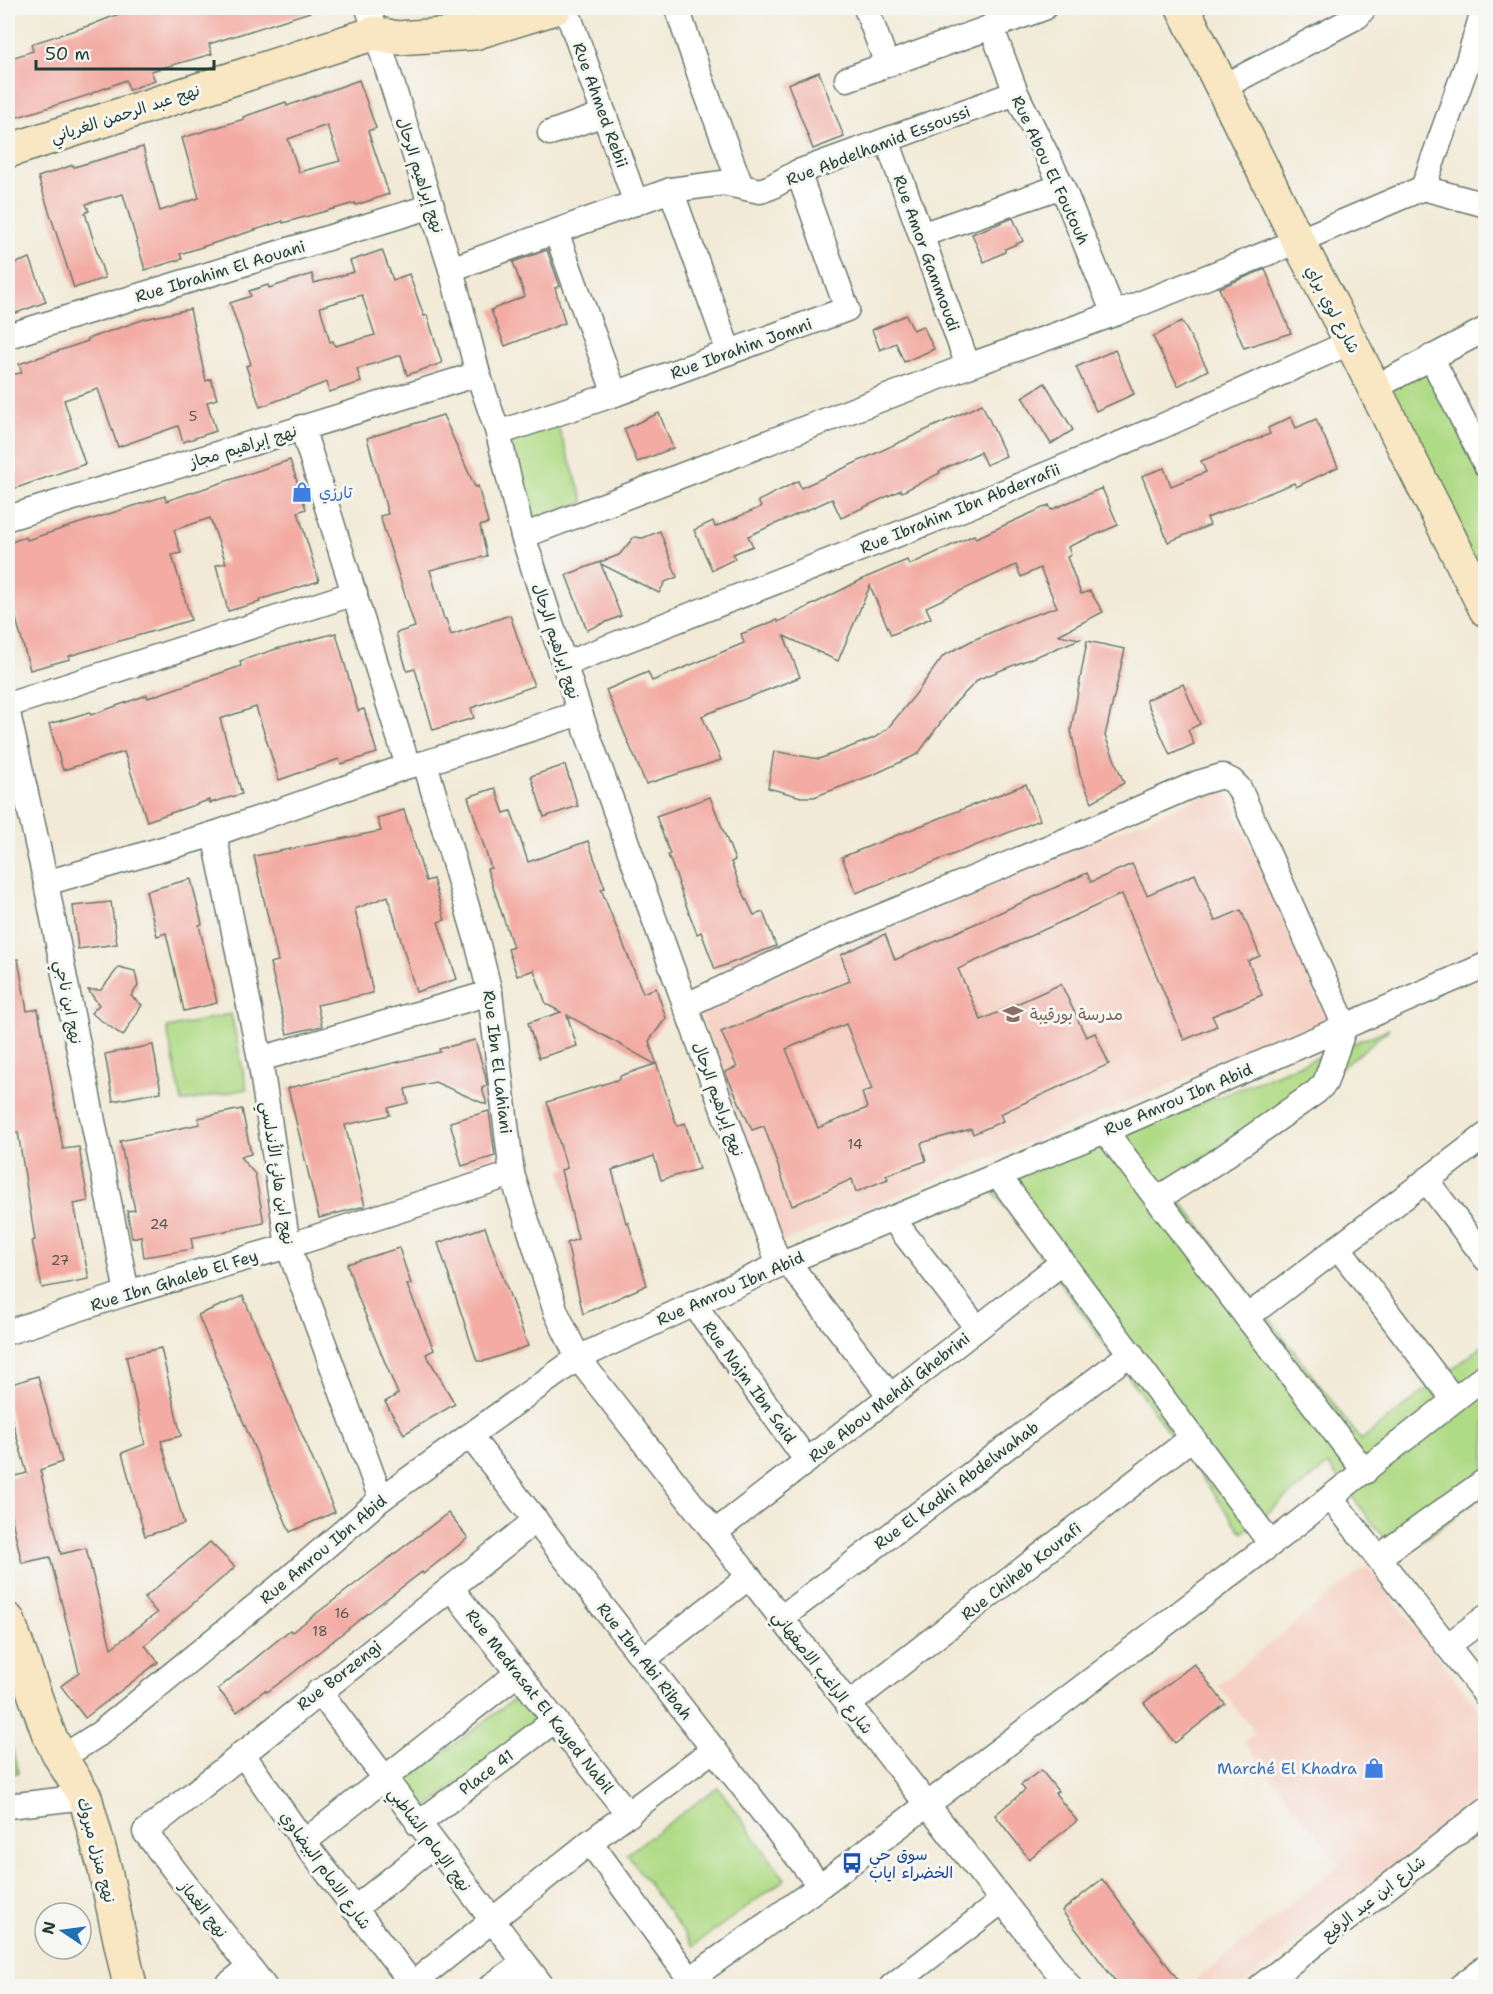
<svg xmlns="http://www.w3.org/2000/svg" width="1493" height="1994" font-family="'Shantell Sans','Playpen Sans Arabic',sans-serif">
<rect width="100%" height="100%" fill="#f6f6f2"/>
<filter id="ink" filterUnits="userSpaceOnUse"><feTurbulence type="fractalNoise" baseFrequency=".0167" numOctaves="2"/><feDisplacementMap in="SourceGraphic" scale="12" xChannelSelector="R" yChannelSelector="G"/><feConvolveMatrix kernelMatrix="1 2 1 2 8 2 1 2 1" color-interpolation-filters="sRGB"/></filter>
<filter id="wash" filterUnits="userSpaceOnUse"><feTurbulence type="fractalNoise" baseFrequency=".008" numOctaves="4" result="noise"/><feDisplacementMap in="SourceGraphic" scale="24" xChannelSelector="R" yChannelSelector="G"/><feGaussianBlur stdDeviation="1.35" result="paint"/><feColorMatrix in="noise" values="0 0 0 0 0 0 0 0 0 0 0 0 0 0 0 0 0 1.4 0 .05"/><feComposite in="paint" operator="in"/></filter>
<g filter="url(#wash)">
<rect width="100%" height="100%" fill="#f2ead7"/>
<!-- built -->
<g fill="#f6d1c5">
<polygon points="1224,787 1328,1021 782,1242 699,1008"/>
<polygon points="1367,1566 1485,1717 1485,1793 1242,1986 1188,1986 1340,1865 1244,1742 1255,1733 1218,1685"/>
</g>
<!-- green -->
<g fill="#b0db86" stroke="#688c5d" stroke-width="1.5">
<polygon points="1428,368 1485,482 1485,605 1379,393"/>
<polygon points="557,424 584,502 530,521 504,443"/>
<polygon points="231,1014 247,1089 182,1102 167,1028"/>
<polygon points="1389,1029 1180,1200 1361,1440 1485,1344 1485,1493 1400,1559 1328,1465 1242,1533 991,1188"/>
<polygon points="518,1696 538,1723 422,1811 402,1784"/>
<polygon points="8,1731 18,1773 8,1774"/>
<polygon points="718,1787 785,1879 693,1946 627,1854"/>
</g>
<g id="blocks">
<!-- building -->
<g fill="#f3aba3" fill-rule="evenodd">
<polygon points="134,8 309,8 310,12 209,44 212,54 151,71 155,80 129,90 126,80 92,93 92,94 8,120 8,59 33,51 31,44 91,25"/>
<polygon points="819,72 844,137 813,149 788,84"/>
<path d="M 359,80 L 376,128 L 368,131 L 389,194 L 356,205 L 355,203 L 283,223 L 283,221 L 180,254 L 182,259 L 145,270 L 123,194 L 86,204 L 89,211 L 85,213 L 105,278 L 74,288 L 38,177 L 73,165 L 74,167 L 143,147 L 160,211 L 199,198 L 182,138 L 244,119 L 243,117 L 286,102 L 287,106 ZM 327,125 L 340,161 L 299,172 L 288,139 Z"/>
<polygon points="1013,218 1023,241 1005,249 1005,252 984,262 972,234"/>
<path d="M 382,250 L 393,280 L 409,274 L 424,316 L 427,315 L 442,363 L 407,375 L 401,355 L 357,369 L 361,382 L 329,392 L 327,382 L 260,407 L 246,366 L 251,364 L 230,303 L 251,296 L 249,291 L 268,285 L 269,288 L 312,274 L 314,283 L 354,272 L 350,261 ZM 362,295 L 375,335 L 335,346 L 333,341 L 330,342 L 320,307 Z"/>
<polygon points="547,250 560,286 555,288 565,323 505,346 491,310 525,296 513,262"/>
<polygon points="30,258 46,302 8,316 8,266"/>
<polygon points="1265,269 1291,333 1244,348 1219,288"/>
<polygon points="190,309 206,381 211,379 217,399 207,402 216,431 183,442 178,426 118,447 98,389 64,400 85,464 8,491 8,375 22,373 19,364 88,341 87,339 145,319"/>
<polygon points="906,315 913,330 923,326 934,349 904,362 896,343 880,350 872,330"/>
<polygon points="1182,321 1208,370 1178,386 1153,337"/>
<polygon points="1115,350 1134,394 1096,411 1076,367"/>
<polygon points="1045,383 1073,430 1051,444 1022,397"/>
<polygon points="982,404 1006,456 986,465 980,452 939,471 940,473 902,492 901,490 841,518 832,499 748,536 753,546 733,554 735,559 712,570 694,530 713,521 715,527 761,507 758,501 798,481 801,488"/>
<polygon points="659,413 673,448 637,462 624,429"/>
<polygon points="443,415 475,487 478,486 488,523 480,526 487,556 430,570 444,619 446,619 451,635 510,615 534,686 471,708 474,718 433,730 415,669 407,671 396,633 415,627 380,516 388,514 367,438"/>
<polygon points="1291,417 1296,428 1316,419 1338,467 1296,487 1294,483 1207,518 1210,525 1168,542 1142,476 1164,468 1171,486 1206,472 1201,461 1270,434 1268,428"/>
<polygon points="290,460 306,509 298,512 319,581 259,600 260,602 228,611 216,565 226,563 210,518 174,530 181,553 172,555 191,620 69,656 70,659 30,670 8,590 8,543 26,537 27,540 165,496 166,501"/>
<polygon points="1102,488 1118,525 1068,547 1071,555 1067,557 1081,594 1090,591 1103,612 1058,635 1080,639 979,679 954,704 918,754 875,774 814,797 801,797 768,788 774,751 819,759 874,738 887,729 915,695 943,656 971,641 1022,619 1057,607 1040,568 1021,577 1016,565 926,607 931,618 891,635 870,586 838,661 784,636 800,677 702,716 721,760 646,784 606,690 648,672 652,681 744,643 741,634 777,620 778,622 867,577 907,560 909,565 974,535 976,538 1049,505 1051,510"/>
<polygon points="660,531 677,577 665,582 659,593 601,564 621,616 587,630 566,575 619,555 634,537 643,538"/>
<polygon points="336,633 358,711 364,709 377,753 341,764 339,759 279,780 256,707 220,719 242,794 210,803 209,800 147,821 124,752 63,770 49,724 90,712 91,715 147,695 148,698 241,666 240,661 276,649"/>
<polygon points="1087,641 1125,649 1105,736 1124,783 1092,802 1080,775 1071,730"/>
<polygon points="1183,684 1200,724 1188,730 1194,744 1170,755 1146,700"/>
<polygon points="565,765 578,806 544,817 531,776"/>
<polygon points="1026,784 1040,820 856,893 842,857"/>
<polygon points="495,788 504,813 511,811 528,862 588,841 605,888 601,889 643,993 656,988 666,1018 649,1041 677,1126 685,1123 699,1169 661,1180 654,1156 612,1170 626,1223 628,1222 647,1285 583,1314 567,1243 578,1239 561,1170 567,1168 547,1102 620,1079 620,1076 655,1064 567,1015 577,1046 539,1058 528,1023 561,1012 546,1004 534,970 517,976 508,949 513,947 487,869 491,868 468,797"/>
<polygon points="710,797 735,860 731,862 740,886 754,915 763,912 776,946 715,969 701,932 697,934 678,884 679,883 668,855 670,854 656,816"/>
<polygon points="404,810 426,881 433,879 445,920 438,922 457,979 416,992 388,896 355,909 373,993 317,1005 322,1026 287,1034 270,963 278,961 254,856 381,831 377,818"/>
<path d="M 1132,864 L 1147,895 L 1195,874 L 1215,921 L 1241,910 L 1260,956 L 1248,961 L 1262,995 L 1212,1016 L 1217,1026 L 1184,1040 L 1122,894 L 958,969 L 981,1020 L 1061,984 L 1086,1037 L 1095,1033 L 1109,1064 L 1000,1114 L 1003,1121 L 973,1134 L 971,1129 L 921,1143 L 926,1161 L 886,1175 L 888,1179 L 856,1192 L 852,1179 L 792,1206 L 764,1126 L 752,1130 L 725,1072 L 737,1067 L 721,1032 L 850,981 L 841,955 L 885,934 L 895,960 L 1087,873 L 1091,882 ZM 846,1024 L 872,1089 L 862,1093 L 867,1108 L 818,1128 L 786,1049 Z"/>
<polygon points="191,879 202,924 199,925 217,1003 184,1011 166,933 157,936 146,891"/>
<polygon points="111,902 117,944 78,949 73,906"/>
<polygon points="18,959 27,1011 38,1009 63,1149 79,1147 88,1201 74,1204 89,1279 42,1288 32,1241 35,1240 18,1132 10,1134 8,1121 8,960"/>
<polygon points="119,967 135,971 138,986 131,996 142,1005 123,1036 91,1013 99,1005 88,990 101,990"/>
<polygon points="475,1040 485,1074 487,1086 482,1088 487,1105 435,1082 405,1089 408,1103 388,1108 390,1115 345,1125 365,1206 319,1218 288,1088 440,1052 439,1049"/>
<polygon points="153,1045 161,1092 113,1101 105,1054"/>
<polygon points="242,1109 251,1154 240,1157 255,1174 264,1223 191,1238 193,1249 144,1257 141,1236 132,1238 127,1211 135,1210 120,1141 200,1124 198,1118"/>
<polygon points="489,1111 495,1156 462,1166 450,1122"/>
<polygon points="485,1227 528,1346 485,1361 477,1361 438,1243"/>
<polygon points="399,1248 411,1284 407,1285 434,1350 426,1354 455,1404 404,1434 385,1402 398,1394 358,1297 347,1264"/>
<polygon points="243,1296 335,1512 290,1532 198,1315"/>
<polygon points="161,1348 181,1436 161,1441 184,1524 145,1536 122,1453 145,1444 126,1356"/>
<polygon points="38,1376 62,1462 40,1470 61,1554 86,1548 111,1648 157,1613 144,1598 210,1542 235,1567 145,1645 158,1662 85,1718 61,1686 79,1672 50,1557 22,1563 8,1503 8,1478 27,1473 8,1406 8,1385"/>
<polygon points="448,1513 468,1538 423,1574 422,1572 368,1613 289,1676 267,1692 265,1690 237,1712 218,1689 290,1630 292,1632 321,1610"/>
<polygon points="1194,1664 1225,1704 1175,1743 1144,1703"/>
<polygon points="1041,1770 1058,1791 1055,1793 1077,1821 1029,1859 995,1815 1025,1790 1021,1785"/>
<polygon points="1102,1879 1183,1986 1119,1986 1062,1911"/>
</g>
</g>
</g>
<g filter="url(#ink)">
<use href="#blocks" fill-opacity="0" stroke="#697a6d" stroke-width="1.5"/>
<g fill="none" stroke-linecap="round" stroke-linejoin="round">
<!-- street casing -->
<g stroke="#697a6d" stroke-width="27">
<g id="street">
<polyline points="368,8 451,269 478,374 498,433 523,536 580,713 779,1265"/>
<polyline points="566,8 636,203"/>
<polyline points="677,8 701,79 741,186"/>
<polyline points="866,8 887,64"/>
<polyline points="991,26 1016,93 1062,186 1114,314"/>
<polyline points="847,79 1044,8"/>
<polyline points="1223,87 1358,16 1364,8"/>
<polyline points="550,133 604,114"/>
<polyline points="887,140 968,366"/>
<polyline points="1423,188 1468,61 1484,8"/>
<polyline points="671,190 729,352"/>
<polyline points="556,232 615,394"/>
<polyline points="921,235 1062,186"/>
<polyline points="451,269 671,190 723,183 760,191 771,187 798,172 1016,93"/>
<polyline points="8,336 432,206"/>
<polyline points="1431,357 1486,465"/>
<polyline points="1374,388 1486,329"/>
<polyline points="302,427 408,766"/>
<polyline points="498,433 615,394 847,309 798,172"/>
<polyline points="8,518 478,374"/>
<polyline points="523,536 968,366 1114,314 1298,241 1423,188 1486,205"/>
<polyline points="565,664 965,508 1158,428 1351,342"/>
<polyline points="8,705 355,593"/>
<polyline points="8,713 46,883 127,1293"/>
<polyline points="425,763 477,941 490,993 512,1174 556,1312 578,1358 1069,1986"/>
<polyline points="214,834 260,1059 288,1246 381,1499"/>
<polyline points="46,883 214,834 408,766 425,763 580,713"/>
<polyline points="685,1006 826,939 1076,836 1198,783 1222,776 1232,781 1239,788 1345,1026 1325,1083 1316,1092 1219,1160 1157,1199"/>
<polyline points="260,1059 490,993"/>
<polyline points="1105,1131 1365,1472"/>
<polyline points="998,1175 1271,1544"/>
<polyline points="1426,1180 1486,1259"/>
<polyline points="892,1218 977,1328"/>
<polyline points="1338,1247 1454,1400"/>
<polyline points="787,1261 890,1396"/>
<polyline points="693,1303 807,1461"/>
<polyline points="1247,1317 1486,1135"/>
<polyline points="8,1332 127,1293 288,1246 512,1174"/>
<polyline points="470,1436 820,1886"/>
<polyline points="1331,1498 1486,1695"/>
<polyline points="714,1533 1063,1262"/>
<polyline points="1379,1557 1486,1480"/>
<polyline points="451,1588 629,1815"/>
<polyline points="781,1618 1131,1353"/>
<polyline points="1447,1646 1486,1617"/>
<polyline points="644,1659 749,1577"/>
<polyline points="319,1691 542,1986"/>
<polyline points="848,1705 1193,1437"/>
<polyline points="242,1753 304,1842 413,1985"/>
<polyline points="61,1758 99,1734 280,1586 381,1499 578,1358 779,1265 1105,1131 1486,965"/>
<polyline points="8,1806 85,1797"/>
<polyline points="418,1824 555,1720"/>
<polyline points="304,1842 518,1673"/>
<polyline points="590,1842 695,1986"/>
<polyline points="354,1909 434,1845"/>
<polyline points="689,1980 820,1886 1271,1544 1486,1375"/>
<polyline points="226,1986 249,1968"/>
<polyline points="264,1986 145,1832 536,1520"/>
<polyline points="410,1986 590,1842 714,1749"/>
<polyline points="491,1986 524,1963"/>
<polyline points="892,1986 1002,1901"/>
<polyline points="1261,1986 1486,1810"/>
<polyline points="1461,1986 1486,1967"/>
</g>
</g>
<!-- secondary casing -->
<g stroke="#697a6d" stroke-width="36">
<g id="secondary">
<polyline points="1183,8 1298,241 1351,342 1486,610"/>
<polyline points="8,151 375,33 397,38 474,33 555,8"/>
<polyline points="8,1620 49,1735 61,1758 85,1797 105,1870 130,1986"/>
</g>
</g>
<!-- street -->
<use href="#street" stroke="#fff" stroke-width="24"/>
<!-- secondary -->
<use href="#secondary" stroke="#f9e7c3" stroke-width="33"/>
</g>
</g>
<!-- icons -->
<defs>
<g id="shop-bare" transform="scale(1.62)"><path d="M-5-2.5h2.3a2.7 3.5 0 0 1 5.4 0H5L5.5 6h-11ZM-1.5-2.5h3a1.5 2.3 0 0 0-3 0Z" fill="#3f7fe0" stroke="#f6f6f2" stroke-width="2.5" paint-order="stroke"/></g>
<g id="school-bare" transform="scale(1.62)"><path d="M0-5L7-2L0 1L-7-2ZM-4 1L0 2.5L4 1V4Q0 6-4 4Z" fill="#8d6e63" stroke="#f6f6f2" stroke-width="2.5" paint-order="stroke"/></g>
<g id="bus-bare" transform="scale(1.62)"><path d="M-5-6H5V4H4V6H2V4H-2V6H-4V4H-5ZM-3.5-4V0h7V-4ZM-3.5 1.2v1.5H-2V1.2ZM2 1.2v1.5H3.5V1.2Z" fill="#1a4fb4" stroke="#f6f6f2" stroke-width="2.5" paint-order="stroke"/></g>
</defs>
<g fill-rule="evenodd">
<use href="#shop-bare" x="302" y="492"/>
<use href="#school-bare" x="1013" y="1014"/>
<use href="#shop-bare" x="1374" y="1768"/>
<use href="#bus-bare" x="852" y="1863"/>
</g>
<g text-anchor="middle" stroke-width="6" stroke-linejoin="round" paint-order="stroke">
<!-- number labels -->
<g font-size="14" fill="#545850">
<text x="193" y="421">5</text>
<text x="855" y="1149">14</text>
<text x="159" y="1229">24</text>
<text x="60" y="1265">27</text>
<text x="342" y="1618">16</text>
<text x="320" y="1636">18</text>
</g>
<!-- street labels -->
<g font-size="16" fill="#1f3d34" stroke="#f6f6f2">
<text transform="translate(601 105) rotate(70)" y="6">Rue Ahmed Rebii</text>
<text transform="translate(125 113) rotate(-18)" y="6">نهج عبد الرحمن الغرياني</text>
<text transform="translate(878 145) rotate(-21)" y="6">Rue Abdelhamid Essoussi</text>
<text transform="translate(1051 170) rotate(65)" y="6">Rue Abou El Foutouh</text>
<text transform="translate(421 175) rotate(72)" y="6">نهج إبراهيم الرحال</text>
<text transform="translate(927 253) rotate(70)" y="6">Rue Amor Gammoudi</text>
<text transform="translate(220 271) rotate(-17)" y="6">Rue Ibrahim El Aouani</text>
<text transform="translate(1333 309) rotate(62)" y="6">شارع لوي براي</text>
<text transform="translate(741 348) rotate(-20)" y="6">Rue Ibrahim Jomni</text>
<text transform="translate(243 446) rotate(-17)" y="6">نهج إبراهيم مجاز</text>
<text transform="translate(960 508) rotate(-22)" y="6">Rue Ibrahim Ibn Abderrafii</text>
<text transform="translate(557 641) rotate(72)" y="6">نهج إبراهيم الرحال</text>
<text transform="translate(69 1002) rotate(79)" y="6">نهج ابن ناجي</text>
<text transform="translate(498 1062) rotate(83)" y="6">Rue Ibn El Lahiani</text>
<text transform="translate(719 1099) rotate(70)" y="6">نهج إبراهيم الرحال</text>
<text transform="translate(1178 1099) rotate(-23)" y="6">Rue Amrou Ibn Abid</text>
<text transform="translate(278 1173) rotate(81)" y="6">نهج ابن هانئ الأندلسي</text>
<text transform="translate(174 1280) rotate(-17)" y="6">Rue Ibn Ghaleb El Fey</text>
<text transform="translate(730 1288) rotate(-24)" y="6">Rue Amrou Ibn Abid</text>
<text transform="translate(750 1382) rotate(54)" y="6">Rue Najm Ibn Said</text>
<text transform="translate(889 1397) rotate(-38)" y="6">Rue Abou Mehdi Ghebrini</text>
<text transform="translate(956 1485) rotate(-37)" y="6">Rue El Kadhi Abdelwahab</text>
<text transform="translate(323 1549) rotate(-40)" y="6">Rue Amrou Ibn Abid</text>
<text transform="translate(1021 1571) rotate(-38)" y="6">Rue Chiheb Kourafi</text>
<text transform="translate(645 1661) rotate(52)" y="6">Rue Ibn Abi Ribah</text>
<text transform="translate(823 1672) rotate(52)" y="6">شارع الراغب الاصفهاني</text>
<text transform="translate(339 1675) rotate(-38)" y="6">Rue Borzengi</text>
<text transform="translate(540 1701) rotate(52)" y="6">Rue Medrasat El Kayed Nabil</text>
<text transform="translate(486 1772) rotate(-37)" y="6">Place 41</text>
<text transform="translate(430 1839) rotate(53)" y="6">نهج الإمام الشاطبي</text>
<text transform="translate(97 1850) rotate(75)" y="6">نهج منزل مبروك</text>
<text transform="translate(326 1870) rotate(54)" y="6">شارع الامام البيضاوي</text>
<text transform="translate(1373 1898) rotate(-38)" y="6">شارع ابن عبد الرفيع</text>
<text transform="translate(204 1909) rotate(52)" y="6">نهج الغماز</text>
</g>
<!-- shop labels -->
<g font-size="16" fill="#366cbe" stroke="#f6f6f2" text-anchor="start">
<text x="319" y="498">تارزي</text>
<text x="1357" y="1774" text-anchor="end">Marché El Khadra</text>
</g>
<!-- education labels -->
<g font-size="16" fill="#785e54" stroke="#f6f6f2" text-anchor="start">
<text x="1030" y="1020">مدرسة بورقيبة</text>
</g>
<!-- transit labels -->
<g font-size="16" fill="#164399" stroke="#f6f6f2" text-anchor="start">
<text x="869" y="1860">سوق حي<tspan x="869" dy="18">الخضراء اياب</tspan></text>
</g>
</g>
<!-- margin -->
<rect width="1493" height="1994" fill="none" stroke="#f6f6f2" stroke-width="30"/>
<!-- north arrow -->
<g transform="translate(63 1931) rotate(283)"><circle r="28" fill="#f6f6f2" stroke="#a0aca6" stroke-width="1.5"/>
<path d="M0-4.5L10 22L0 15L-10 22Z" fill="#1f6fb2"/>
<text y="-9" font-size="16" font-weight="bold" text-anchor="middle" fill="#1f3d34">N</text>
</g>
<!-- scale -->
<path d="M36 60v9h178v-9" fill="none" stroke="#1f3d34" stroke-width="3"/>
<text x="45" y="60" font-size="18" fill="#1f3d34" stroke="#f6f6f2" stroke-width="4.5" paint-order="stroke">50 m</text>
</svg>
